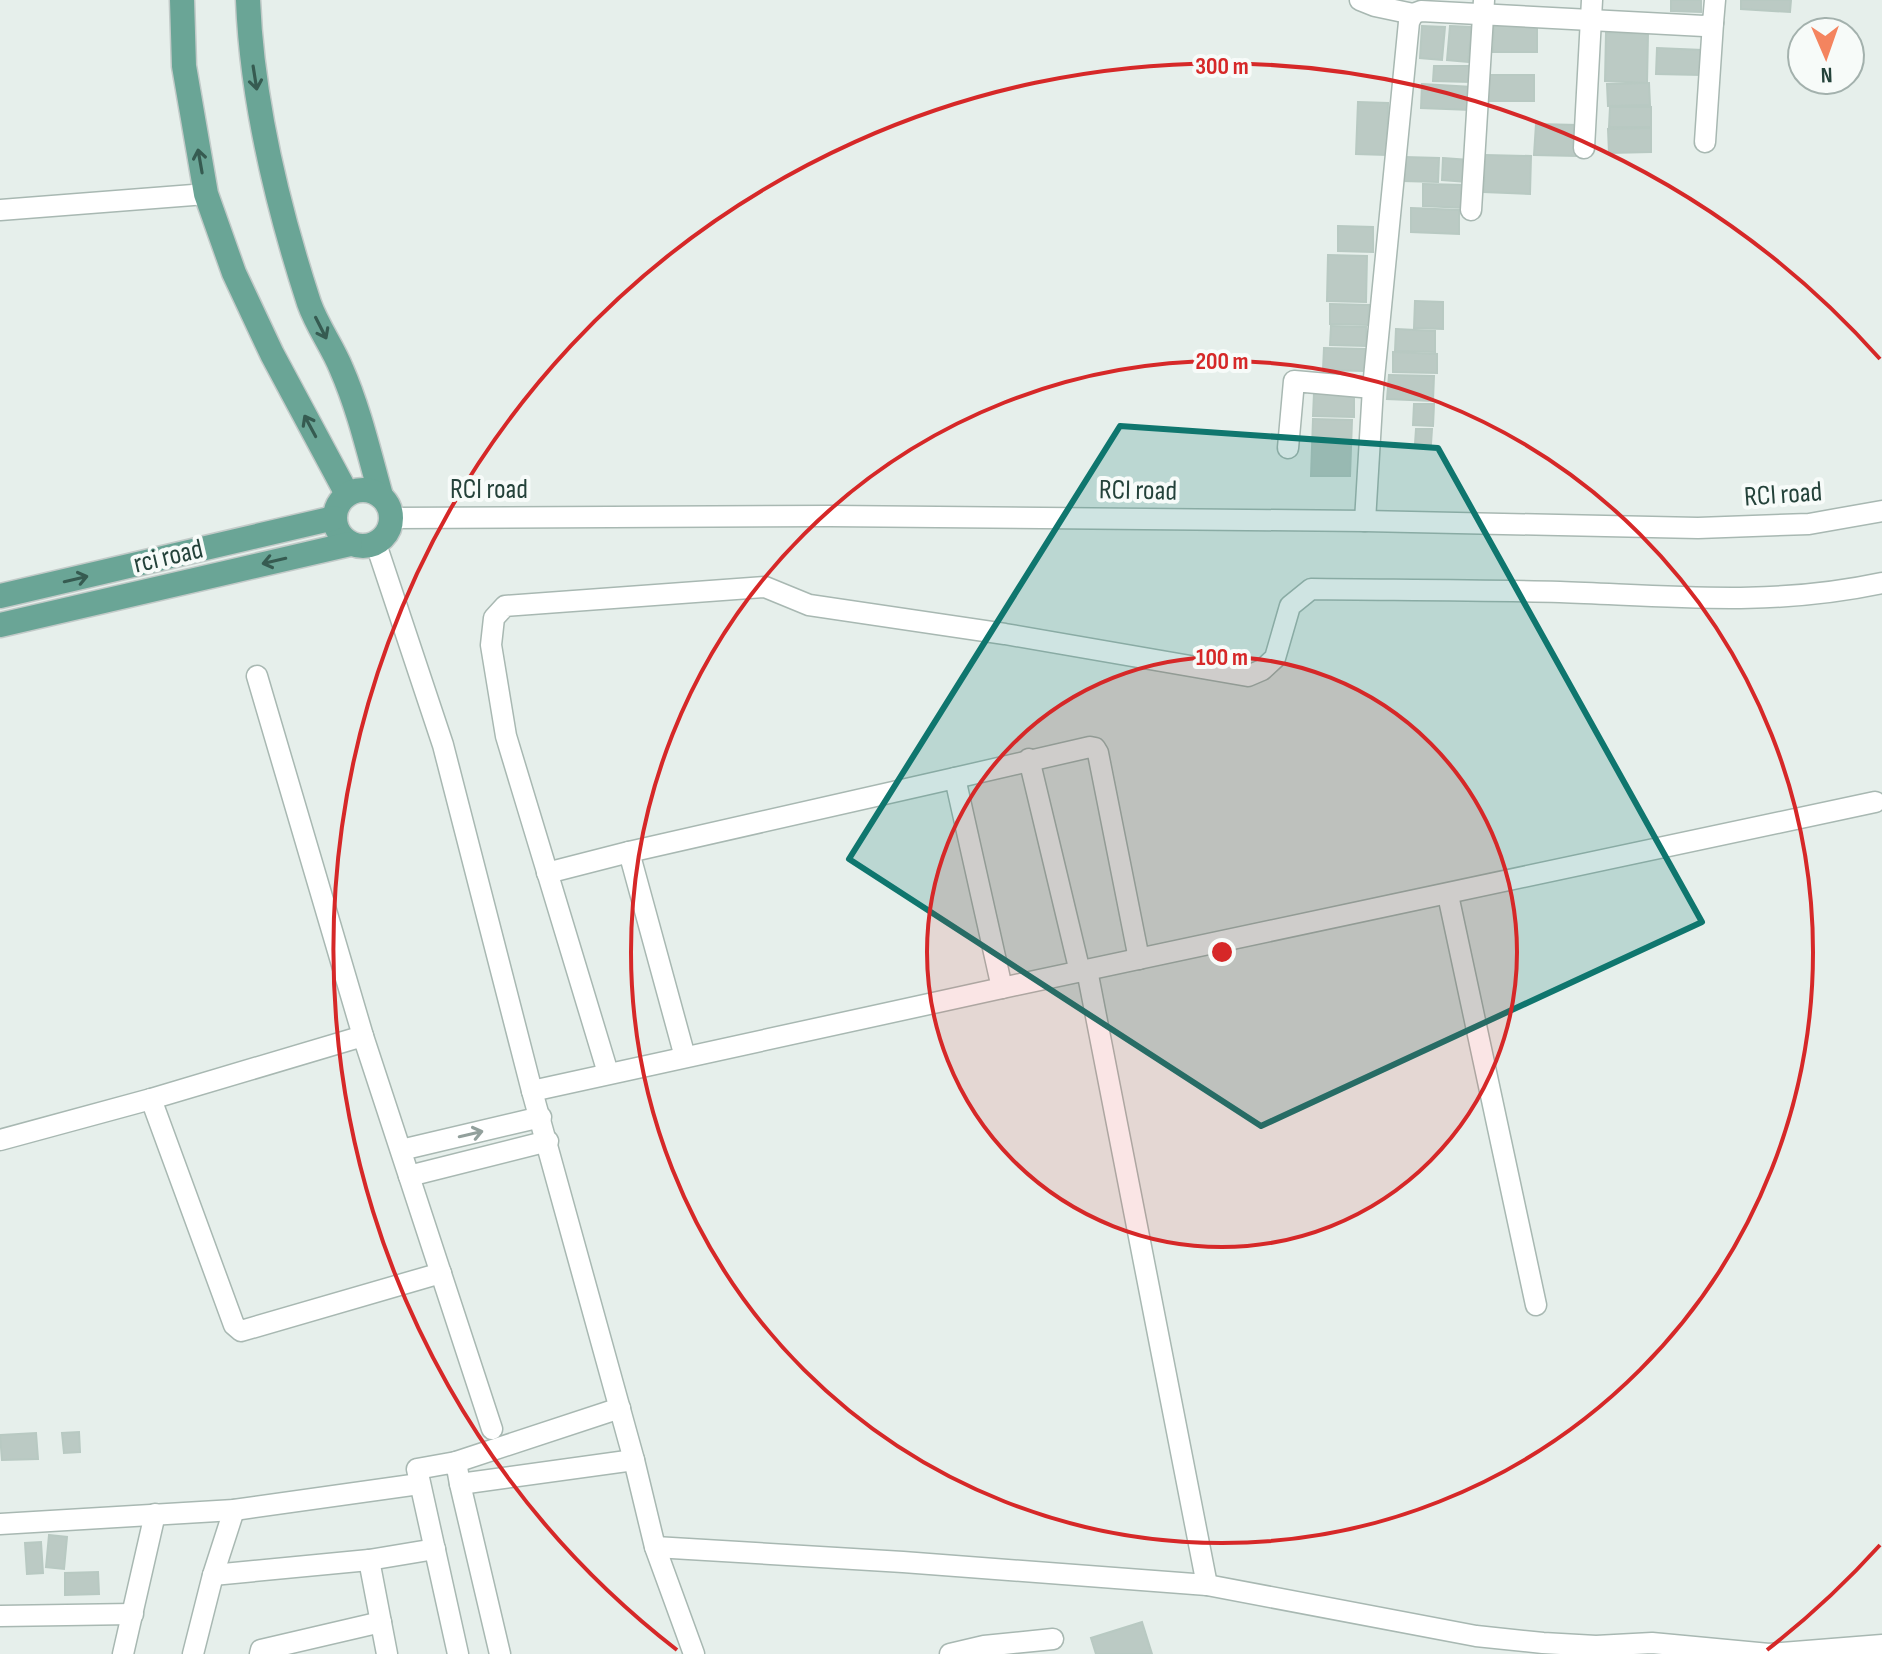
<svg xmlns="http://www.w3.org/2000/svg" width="1882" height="1654" font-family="'Sofia Sans Condensed',sans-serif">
<rect width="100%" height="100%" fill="#e6efeb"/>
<!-- building -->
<g fill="#bbcac4" stroke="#b8c9c2" stroke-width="2">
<polygon points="1671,0 1701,0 1701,12 1671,11"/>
<polygon points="1741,0 1791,0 1790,12 1741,9"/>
<polygon points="1494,24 1537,24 1537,52 1493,52"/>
<polygon points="1422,26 1445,27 1442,60 1420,58"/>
<polygon points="1450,26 1472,27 1468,62 1447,60"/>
<polygon points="1606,33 1648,34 1647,83 1605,81"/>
<polygon points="1657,48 1702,50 1701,75 1656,74"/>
<polygon points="1434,66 1471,66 1471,82 1433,81"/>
<rect x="1486" y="75" width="48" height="26"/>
<polygon points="1649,83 1650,105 1608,106 1607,84"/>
<polygon points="1422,84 1472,87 1471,110 1421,108"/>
<polygon points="1358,102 1388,103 1387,155 1356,154"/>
<polygon points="1610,107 1651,107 1651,127 1609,127"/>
<polygon points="1536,124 1578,125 1577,156 1534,155"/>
<polygon points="1651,128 1651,152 1609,153 1608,129"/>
<polygon points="1485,155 1531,156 1530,194 1484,192"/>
<polygon points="1404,157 1439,158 1438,182 1403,181"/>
<polygon points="1443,158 1469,160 1467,182 1442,180"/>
<polygon points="1423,184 1466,185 1465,208 1423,206"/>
<polygon points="1411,208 1459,210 1459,234 1411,232"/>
<polygon points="1338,226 1373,227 1373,252 1338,251"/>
<polygon points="1328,255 1367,256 1366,302 1327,301"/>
<polygon points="1415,301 1443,302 1443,329 1414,328"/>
<polygon points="1330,304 1369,305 1368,325 1330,324"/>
<polygon points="1331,326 1366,327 1366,346 1330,345"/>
<polygon points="1396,329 1435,331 1435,352 1395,351"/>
<polygon points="1324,348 1365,349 1364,371 1323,370"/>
<polygon points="1393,352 1437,354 1437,373 1393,372"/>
<polygon points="1389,375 1434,376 1433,401 1387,399"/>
<polygon points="1314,393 1354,394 1354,417 1313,416"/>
<polygon points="1414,404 1434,404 1433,426 1413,425"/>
<polygon points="1313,419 1352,420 1350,476 1311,476"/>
<polygon points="1416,429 1432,429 1431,444 1415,444"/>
<polygon points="79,1432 80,1452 64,1453 62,1433"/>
<polygon points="36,1433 38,1459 2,1460 0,1435"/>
<polygon points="49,1535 67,1537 64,1569 46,1567"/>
<polygon points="41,1542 43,1573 27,1574 25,1543"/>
<polygon points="98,1572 99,1594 65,1595 65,1573"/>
<polygon points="1142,1622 1152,1654 1096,1654 1091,1638"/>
</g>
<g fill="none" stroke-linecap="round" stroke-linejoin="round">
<!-- minor casing -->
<g stroke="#a8b8b2" stroke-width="23">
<g id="minor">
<polyline points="1360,0 1375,6 1413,14"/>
<polyline points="1705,142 1713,23"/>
<polyline points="1584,148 1592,0"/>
<polyline points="0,210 206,194"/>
<polyline points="1471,210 1484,0"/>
<polyline points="1288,448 1294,381 1373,388"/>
<polyline points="392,518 830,516 1365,521 1698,528 1809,524 1882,511"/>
<polyline points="1365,521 1373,388 1409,22 1413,14 1421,11 1704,26 1713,23 1715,0"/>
<polyline points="376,544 443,745 532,1091 634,1460 655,1547 694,1654"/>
<polyline points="257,676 363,1036"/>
<polyline points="1029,759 1080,972"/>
<polyline points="955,778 1090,747 1095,748 1098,753 1139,959"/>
<polyline points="547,873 629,852"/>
<polyline points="1448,895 1536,1305"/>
<polyline points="1087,970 1207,1585"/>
<polyline points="685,1057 629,852 955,778 1002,988"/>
<path d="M 608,1073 L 506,736 L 491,645 L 494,618 L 505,606 L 765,587 L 809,605 L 1005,634 L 1248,676 L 1262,670 L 1275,658 L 1290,606 L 1311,589 C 1394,590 1477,590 1560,592 C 1672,596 1770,607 1882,583"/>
<polyline points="532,1091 1002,988 1875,802"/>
<polyline points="151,1099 234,1325 241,1331 441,1273"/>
<polyline points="0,1140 151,1099 363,1036 492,1429"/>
<polyline points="401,1150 541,1117"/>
<polyline points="409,1176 548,1141"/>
<polyline points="456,1462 620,1408"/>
<polyline points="0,1524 234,1510 419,1484"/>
<polyline points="655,1547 903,1562 1207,1585 1476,1636 1543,1643 1596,1646 1652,1643 1769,1654 1882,1645"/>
<polyline points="369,1560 387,1654"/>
<polyline points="213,1575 369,1560 435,1549"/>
<polyline points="0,1616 133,1614"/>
<polyline points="123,1654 155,1514"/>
<polyline points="193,1654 213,1575 234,1510"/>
<polyline points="260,1654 261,1650 381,1622"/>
<polyline points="458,1654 417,1469 456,1462 460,1484"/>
<polyline points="500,1654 460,1484 634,1460"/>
<polyline points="950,1654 984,1646 1053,1639"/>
</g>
</g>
<!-- major casing -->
<g stroke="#c2cac8" stroke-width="27">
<g id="major">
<polyline points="182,0 184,66 206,194 234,273 272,354 347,494"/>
<path d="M 248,0 C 252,103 277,205 309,303 C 317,326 332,346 341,368 C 359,409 369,453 381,496"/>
<circle cx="363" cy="518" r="28"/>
<polyline points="0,596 334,518"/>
<polyline points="0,625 350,544"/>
</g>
</g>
<!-- minor -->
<use href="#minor" stroke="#fff" stroke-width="20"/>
<!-- major -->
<use href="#major" stroke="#6aa596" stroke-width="24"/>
</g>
<!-- one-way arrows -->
<defs><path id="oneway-shaft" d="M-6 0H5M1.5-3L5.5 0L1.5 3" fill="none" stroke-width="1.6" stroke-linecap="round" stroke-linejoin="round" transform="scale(2)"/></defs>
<g stroke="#365b51">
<use href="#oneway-shaft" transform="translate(255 78) rotate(81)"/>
<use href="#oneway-shaft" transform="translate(200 161) rotate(-100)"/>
<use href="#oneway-shaft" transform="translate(321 328) rotate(63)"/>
<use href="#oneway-shaft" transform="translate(310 426) rotate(-118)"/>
<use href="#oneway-shaft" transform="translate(274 561) rotate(167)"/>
<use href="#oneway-shaft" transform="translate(76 579) rotate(-13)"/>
</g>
<use stroke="#92a09c" href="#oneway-shaft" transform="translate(471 1134) rotate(-13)"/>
<!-- marked area -->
<path fill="#0f766e" fill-opacity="0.2" stroke="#0f766e" stroke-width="6" stroke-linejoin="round" d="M 1120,426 L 1438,448 L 1702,922 L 1261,1126 L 849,859 Z"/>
<!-- distance rings -->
<circle cx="1222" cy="952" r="295" fill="#d62828" fill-opacity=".12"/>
<g fill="none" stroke="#d62828" stroke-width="4">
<circle cx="1222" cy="952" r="295"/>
<circle cx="1222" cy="952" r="591"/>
<path d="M1880 1545A886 886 0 0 1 1767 1650M677 1650A886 886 0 1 1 1880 359"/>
</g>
<g text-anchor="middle" stroke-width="8" stroke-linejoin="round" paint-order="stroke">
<!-- street labels -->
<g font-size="28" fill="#24423a" stroke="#f7fbf9">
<text x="489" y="498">RCI road</text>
<text transform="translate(1138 489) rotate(1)" y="10">RCI road</text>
<text transform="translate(1783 493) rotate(-4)" y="10">RCI road</text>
<text transform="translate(168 555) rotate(-13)" y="10">rci road</text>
</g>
</g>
<circle cx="1222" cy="952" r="12" fill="#d62828" stroke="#f7fbf9" stroke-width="4"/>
<g font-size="24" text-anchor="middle" font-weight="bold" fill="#d62828" stroke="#f7fbf9" stroke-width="8" stroke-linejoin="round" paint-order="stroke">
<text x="1222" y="74">300 m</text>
<text x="1222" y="369">200 m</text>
<text x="1222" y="665">100 m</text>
</g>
<!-- north arrow -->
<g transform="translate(1826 56) rotate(178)"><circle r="38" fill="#f7fbf9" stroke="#a3b1ad" stroke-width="2"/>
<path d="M0-6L14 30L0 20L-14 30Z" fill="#f4845f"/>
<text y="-12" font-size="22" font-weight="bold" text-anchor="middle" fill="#24423a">N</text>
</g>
</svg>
